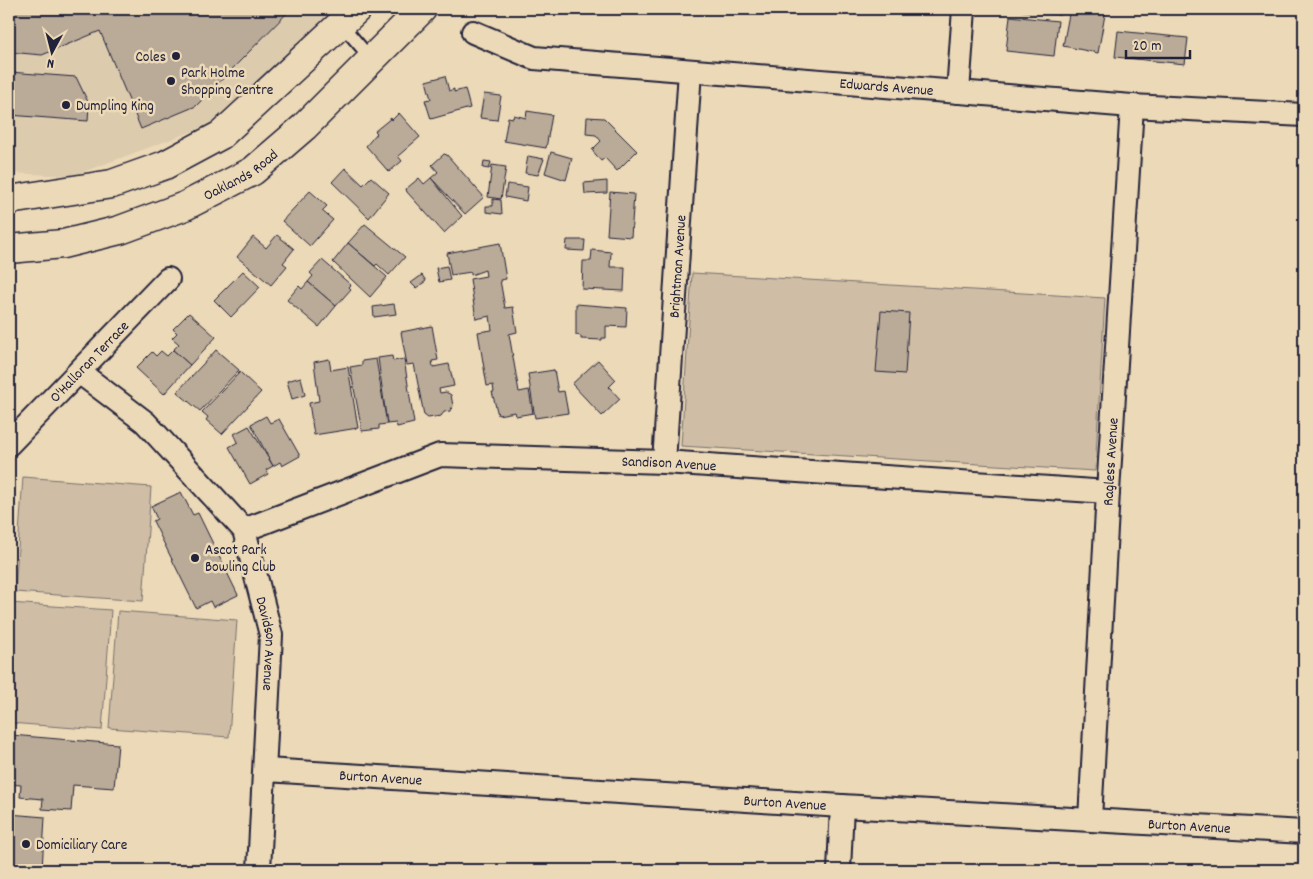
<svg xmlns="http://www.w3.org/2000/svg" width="1313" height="879" font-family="Dekko,sans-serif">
<rect width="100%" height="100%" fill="#ecd9b7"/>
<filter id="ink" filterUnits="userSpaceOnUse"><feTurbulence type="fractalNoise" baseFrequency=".02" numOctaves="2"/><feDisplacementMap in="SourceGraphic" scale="10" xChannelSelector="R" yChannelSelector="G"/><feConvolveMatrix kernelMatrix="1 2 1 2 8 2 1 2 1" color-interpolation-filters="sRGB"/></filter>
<g filter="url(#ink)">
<!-- built -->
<polygon fill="#ddcbae" points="9,9 338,9 223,120 72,176 9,173"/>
<!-- green -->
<g fill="#cfbea5" stroke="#787070">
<polygon points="692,273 1105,298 1095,471 681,446"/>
<polygon points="23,477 151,487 143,601 15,592"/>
<polygon points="9,603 111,610 102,730 9,723"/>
<polygon points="118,611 237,620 229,737 109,728"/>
</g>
<!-- building -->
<g fill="#baab98" stroke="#22223b">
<polygon points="9,9 291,9 196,106 141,129 100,31 42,55 9,52"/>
<polygon points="1007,9 1060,9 1060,15"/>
<polygon points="1070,9 1106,9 1098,53 1063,46"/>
<polygon points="1010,16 1058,21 1054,56 1006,51"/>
<polygon points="1118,31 1188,38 1185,64 1115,57"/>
<polygon points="9,72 76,77 89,104 88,121 9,115"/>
<polygon points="445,76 449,91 454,89 454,92 465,89 470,108 431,119 425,100 431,99 426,81"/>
<polygon points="484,94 501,96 497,120 480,118"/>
<polygon points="527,111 552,115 546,148 504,141 508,117 513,118 514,115 526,118"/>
<polygon points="399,113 420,137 398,156 402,161 389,172 366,146 377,133 375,131 391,118 392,120"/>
<polygon points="587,117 604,118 637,151 617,171 605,158 601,161 592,150 601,141 596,135 586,134"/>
<polygon points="551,152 572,158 566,180 545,173"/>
<polygon points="444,154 447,155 484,197 465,214 431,178 438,172 432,165"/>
<polygon points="528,156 544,159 538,175 525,173"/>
<polygon points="484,161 491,162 489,169 483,168"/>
<polygon points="492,165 506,167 501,199 488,197"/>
<polygon points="345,168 363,185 371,177 389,193 369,218 332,182"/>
<polygon points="419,178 424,184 431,178 462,216 444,233 407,192 406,189"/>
<polygon points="607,181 607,193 585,194 584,183"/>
<polygon points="507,184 528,187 526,201 505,197"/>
<polygon points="310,191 327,206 322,211 333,220 310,246 282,221"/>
<polygon points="610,192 634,194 631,237 607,235"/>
<polygon points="493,199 501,200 502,214 486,212 486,206 493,206"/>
<polygon points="365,224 405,257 389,275 377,264 375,266 348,243"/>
<polygon points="277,235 294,249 283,263 287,266 271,285 237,257 253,237 266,248"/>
<polygon points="567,240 585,240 584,251 566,250"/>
<polygon points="348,243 387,277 370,297 333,262"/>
<polygon points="500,243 506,279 500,280 505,308 513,307 517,332 509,334 519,392 529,390 533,413 516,416 515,412 498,415 492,392 494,392 493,385 487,386 478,332 492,330 490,316 476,319 470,279 486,276 485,270 471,275 471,272 451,275 447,253"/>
<polygon points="592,250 611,252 610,267 625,267 624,291 582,289 583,261 591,261"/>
<polygon points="322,260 351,285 349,287 351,289 336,306 308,282 313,276 310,273"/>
<polygon points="447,266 450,280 439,282 436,268"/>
<polygon points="243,271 260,287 231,317 214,300"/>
<polygon points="422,275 426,281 416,288 411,283"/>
<polygon points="308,282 336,306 319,327 287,300 299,286 302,289"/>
<polygon points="394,304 396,314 374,317 373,307"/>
<polygon points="576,304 627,308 626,327 606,326 606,338 602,338 602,340 581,339 581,336 576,335"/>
<polygon points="881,311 909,313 905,374 876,372"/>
<polygon points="189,313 216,337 190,365 173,350 179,344 172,338 177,333 173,329"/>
<polygon points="432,326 438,360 432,361 433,367 449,364 454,386 439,389 440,393 446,392 451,395 453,406 450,411 444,412 441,416 428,418 424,415 414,364 407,365 401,332"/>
<polygon points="173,350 190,365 164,394 136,368 152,352 156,356 161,351 167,356"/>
<polygon points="216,350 239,370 200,411 177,392"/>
<polygon points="392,356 393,361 404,359 413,417 414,423 397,427 396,423 387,424 378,358"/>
<polygon points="329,359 331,370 348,367 358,428 314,435 309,403 319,401 314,362"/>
<polygon points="376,359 387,424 379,425 379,429 362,431 350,367 362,365 362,361"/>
<polygon points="598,360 616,380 609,387 620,399 602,416 572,384"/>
<polygon points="554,370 558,392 564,391 568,413 535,418 528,374"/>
<polygon points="240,372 261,392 222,434 206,420 208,417 202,412"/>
<polygon points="301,377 305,395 292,399 287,381"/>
<polygon points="266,416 270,423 279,419 300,456 282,466 280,462 273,466 251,424"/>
<polygon points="249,426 273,466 266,470 268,474 250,484 229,447 238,442 234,434"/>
<polygon points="181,492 193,515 198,513 238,595 213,607 210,601 196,608 153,521 157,519 151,506"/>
<polygon points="11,735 118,744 114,788 73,785 71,811 42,809 43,799 20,797 21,785 9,784"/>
<polygon points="9,814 45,817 42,870 9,870"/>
</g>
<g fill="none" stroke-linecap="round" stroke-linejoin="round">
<!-- service casing -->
<g stroke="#22223b" stroke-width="15">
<polyline id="service" points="342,25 372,60"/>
</g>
<!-- minor casing -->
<g stroke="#22223b" stroke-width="26">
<g id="minor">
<path id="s1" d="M 473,32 L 534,58 L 1132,106 L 1304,115"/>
<polyline points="958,92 964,9"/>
<path id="s2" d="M 79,372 L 145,422 L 244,530 L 271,635 L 259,870"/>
<path id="s3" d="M 9,444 L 168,279"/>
<path id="s4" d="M 664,462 L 690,71"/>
<path id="s5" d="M 244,530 L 440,455 L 664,462 L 1108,492"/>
<path id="s6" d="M 266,770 L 842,806 L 1304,832"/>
<path id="s7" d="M 1090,819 L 1108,492 L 1132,106"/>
<polyline points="839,870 842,806"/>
</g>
</g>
<!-- secondary casing -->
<g stroke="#22223b" stroke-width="31">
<g id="secondary">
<polyline points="9,200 112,184 165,165 221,135 357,9"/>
<path id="s8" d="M 9,249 L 63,244 L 120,230 L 185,206 L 253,171 L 304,127 L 422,9"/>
</g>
</g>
<!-- service -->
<use href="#service" stroke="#ecd9b7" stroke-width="11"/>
<!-- minor -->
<use href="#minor" stroke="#ecd9b7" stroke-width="22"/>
<!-- secondary -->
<use href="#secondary" stroke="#ecd9b7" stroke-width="28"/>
</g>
</g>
<!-- markers -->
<g fill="#22223b" stroke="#ecd9b7" stroke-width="2">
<circle cx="176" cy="56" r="5"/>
<circle cx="171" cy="81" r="5"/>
<circle cx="66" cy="105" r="5"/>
<circle cx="195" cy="558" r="5"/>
<circle cx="26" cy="844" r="5"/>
</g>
<g text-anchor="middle" stroke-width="5" stroke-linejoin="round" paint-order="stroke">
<!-- poi labels -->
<g font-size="15" fill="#22223b" stroke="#ecd9b7" text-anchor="start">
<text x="166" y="61" text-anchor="end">Coles</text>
<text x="181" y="77">Park Holme<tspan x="181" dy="17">Shopping Centre</tspan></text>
<text x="76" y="110">Dumpling King</text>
<text x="205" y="554">Ascot Park<tspan x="205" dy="17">Bowling Club</tspan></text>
<text x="36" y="849">Domiciliary Care</text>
</g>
<!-- street labels -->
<g font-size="15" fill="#22223b" stroke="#ecd9b7">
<text dy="5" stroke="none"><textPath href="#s1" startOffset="420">Edwards Avenue</textPath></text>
<text dy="5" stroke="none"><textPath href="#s8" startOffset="246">Oaklands Road</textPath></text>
<text dy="5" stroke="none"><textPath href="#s4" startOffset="196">Brightman Avenue</textPath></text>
<text dy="5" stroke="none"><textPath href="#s3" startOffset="115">O'Halloran Terrace</textPath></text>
<text dy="5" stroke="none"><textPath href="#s7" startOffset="358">Ragless Avenue</textPath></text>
<text dy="5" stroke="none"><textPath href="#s5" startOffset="439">Sandison Avenue</textPath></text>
<text dy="5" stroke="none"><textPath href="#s2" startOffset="346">Davidson Avenue</textPath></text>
<text dy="5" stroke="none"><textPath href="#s6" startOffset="115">Burton Avenue</textPath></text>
<text dy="5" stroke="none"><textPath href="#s6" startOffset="520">Burton Avenue</textPath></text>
<text dy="5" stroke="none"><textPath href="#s6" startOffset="925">Burton Avenue</textPath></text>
</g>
</g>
<!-- margin -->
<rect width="1313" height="879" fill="none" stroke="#ecd9b7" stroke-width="30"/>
<rect x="15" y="15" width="1283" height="849" fill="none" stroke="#22223b" stroke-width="2" filter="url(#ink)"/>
<!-- north arrow -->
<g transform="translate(52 52) rotate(187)" stroke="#ecd9b7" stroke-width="4" paint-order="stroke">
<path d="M0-4L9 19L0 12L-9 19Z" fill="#22223b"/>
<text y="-8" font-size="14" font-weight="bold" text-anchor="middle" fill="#22223b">N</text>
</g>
<!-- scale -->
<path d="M1126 50v8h64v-8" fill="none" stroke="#22223b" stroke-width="2.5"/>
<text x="1133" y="50" font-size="15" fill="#22223b" stroke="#ecd9b7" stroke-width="4" paint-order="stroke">20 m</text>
</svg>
